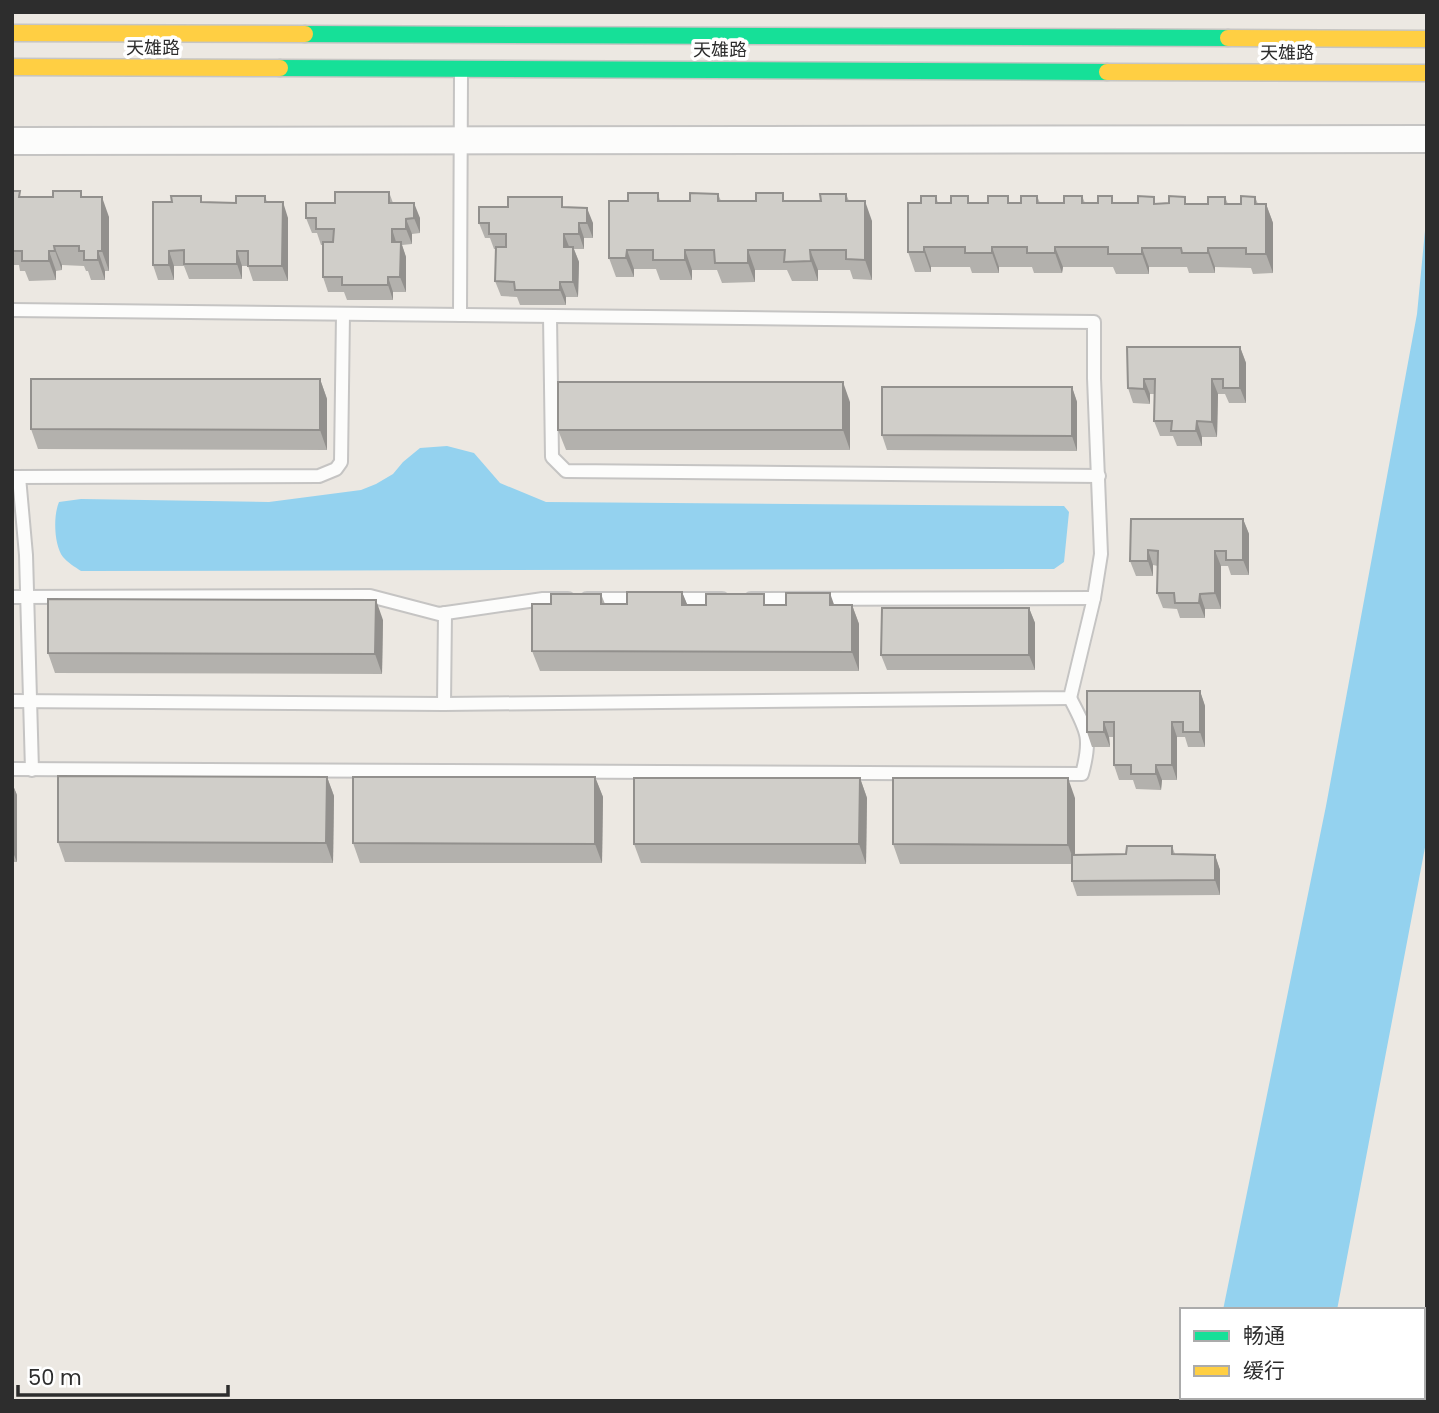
<svg xmlns="http://www.w3.org/2000/svg" width="1439" height="1413" font-family="Poppins,'Noto Sans SC',sans-serif">
<rect width="100%" height="100%" fill="#ece8e2"/>
<!-- water -->
<g fill="#94d2ef">
<polygon points="1427,210 1427,837 1337,1310 1223,1310 1326,806 1417,314"/>
<path d="M 447,446 L 474,453 L 500,483 L 546,502 L 1064,506 L 1069,512 L 1064,562 L 1054,569 L 81,571 C 75,567 67,562 63,557 C 54,545 53,516 59,502 L 81,499 L 269,502 L 361,490 L 376,484 L 393,474 L 403,462 L 420,448 Z"/>
<polygon points="1205,1397 1320,1397 1319,1401 1204,1401"/>
</g>
<g fill="none" stroke-linecap="round" stroke-linejoin="round">
<!-- lane casing -->
<g stroke="#c5c4c3" stroke-width="16">
<g id="lane">
<polyline points="12,310 1094,322 1094,378 1101,554 1094,598 1070,698 444,704 12,701"/>
<polyline points="460,315 461,74"/>
<polyline points="550,316 552,457 566,471 1099,476"/>
<polyline points="12,477 319,476 336,469 341,462 343,314"/>
<polyline points="19,477 26,555 32,770"/>
<polyline points="12,597 370,596 439,614 543,599 568,599"/>
<polyline points="587,599 642,599"/>
<polyline points="671,599 722,599"/>
<polyline points="751,599 1094,598"/>
<polyline points="444,704 445,613"/>
<path d="M 12,769 L 1082,774 C 1092,737 1087,731 1070,698"/>
</g>
</g>
<!-- street casing -->
<g stroke="#c5c4c3" stroke-width="30">
<g id="street">
<polyline points="12,141 1427,139"/>
<polyline points="1423,1356 1427,1338"/>
<polyline points="1415,1401 1416,1397"/>
</g>
</g>
<!-- fast casing -->
<g stroke="#c6c5c3" stroke-width="19">
<g id="fast">
<polyline points="305,34 1228,38"/>
<polyline points="280,68 1107,72"/>
</g>
</g>
<!-- slow casing -->
<g stroke="#c6c5c3" stroke-width="19">
<g id="slow">
<polyline points="12,33 305,34"/>
<polyline points="1228,38 1427,39"/>
<polyline points="12,67 280,68"/>
<polyline points="1107,72 1427,73"/>
</g>
</g>
<!-- lane -->
<use href="#lane" stroke="#fcfcfb" stroke-width="12"/>
<!-- street -->
<use href="#street" stroke="#fcfcfb" stroke-width="26"/>
<!-- fast -->
<use href="#fast" stroke="#16e098" stroke-width="16"/>
<!-- slow -->
<use href="#slow" stroke="#ffcf43" stroke-width="16"/>
</g>
<!-- wall -->
<g fill="#b3b1ad">
<polygon points="12,191 22,197 84,197 109,217 109,271 105,271 105,280 91,280 88,271 86,271 84,266 62,265 62,270 56,271 56,280 29,281 25,271 20,271 19,265 12,265"/>
<polygon points="389,192 393,203 420,218 420,233 412,234 412,244 402,245 406,257 406,292 393,292 393,300 347,300 344,292 328,292 323,277 323,245 321,245 317,233 312,233 306,218 335,203"/>
<polygon points="658,193 660,201 690,201 718,194 721,201 821,201 846,194 849,201 872,221 872,280 853,279 850,270 818,270 818,281 792,281 787,270 755,270 755,282 722,283 717,270 692,270 692,280 660,280 656,269 634,269 634,277 616,277 609,258 628,201"/>
<polygon points="265,196 267,202 288,218 288,281 253,281 248,266 242,266 242,279 189,279 184,266 174,266 174,280 158,280 153,265 203,202 236,203"/>
<polygon points="936,196 938,203 1021,203 1037,196 1040,203 1064,203 1082,196 1085,203 1208,204 1225,197 1228,204 1241,204 1255,197 1258,204 1266,204 1273,223 1273,273 1253,274 1251,268 1215,267 1215,273 1189,273 1187,267 1149,267 1149,274 1116,274 1113,267 1063,267 1062,273 1034,273 1032,267 999,267 999,273 972,273 970,267 931,267 931,272 915,272 908,252 921,203"/>
<polygon points="508,207 565,207 593,223 593,238 584,238 584,249 574,249 579,262 578,297 566,297 566,305 520,305 517,297 501,296 495,281 496,249 494,249 490,238 485,238 479,223"/>
<polygon points="1127,347 1240,347 1246,363 1246,403 1229,403 1225,394 1218,394 1217,437 1202,437 1202,446 1177,446 1173,436 1160,436 1154,421 1155,394 1150,394 1150,404 1133,403 1128,388"/>
<polygon points="320,379 327,399 327,450 38,449 31,429"/>
<polygon points="1072,387 1077,402 1077,451 887,450 882,435"/>
<polygon points="850,402 850,450 566,450 558,430"/>
<polygon points="1131,519 1243,519 1249,534 1249,575 1231,575 1228,566 1221,566 1221,609 1205,609 1205,618 1180,618 1177,609 1163,608 1157,593 1158,566 1153,565 1153,576 1136,576 1130,561"/>
<polygon points="682,592 687,605 852,605 859,624 859,671 540,671 532,651 551,604 601,594 605,604 627,604"/>
<polygon points="1029,608 1035,623 1035,670 887,670 881,655"/>
<polygon points="383,620 382,674 55,673 48,653"/>
<polygon points="1087,691 1200,691 1205,706 1205,747 1188,747 1185,737 1177,737 1177,780 1162,780 1161,790 1136,789 1133,780 1119,780 1114,765 1114,737 1109,737 1110,747 1092,747 1087,732"/>
<polygon points="327,777 334,796 333,863 65,862 58,842"/>
<polygon points="595,777 603,797 602,863 360,863 353,843"/>
<polygon points="860,778 867,798 866,864 641,863 634,844"/>
<polygon points="12,783 17,795 17,862 12,862"/>
<polygon points="1075,798 1075,855 1126,854 1172,846 1175,854 1215,855 1220,870 1220,895 1077,896 1072,881 1072,864 900,864 893,844"/>
</g>
<!-- shaded-wall -->
<g fill="#92908d">
<polygon points="102,197 109,217 109,271 102,251"/>
<polygon points="865,201 872,221 872,280 865,260"/>
<polygon points="283,202 288,218 288,281 282,266"/>
<polygon points="414,203 420,218 420,233 414,218"/>
<polygon points="1266,204 1273,223 1273,273 1266,254"/>
<polygon points="587,208 593,223 593,238 587,223"/>
<polygon points="406,219 412,234 412,244 406,229"/>
<polygon points="579,223 584,238 584,249 579,234"/>
<polygon points="392,229 397,245 392,242"/>
<polygon points="564,234 570,249 564,247"/>
<polygon points="401,242 406,257 406,292 400,277"/>
<polygon points="54,246 62,265 62,270 55,251"/>
<polygon points="573,247 579,262 578,297 573,282"/>
<polygon points="924,247 931,267 931,272 924,252"/>
<polygon points="992,247 999,267 999,273 992,253"/>
<polygon points="1055,247 1063,267 1062,273 1055,253"/>
<polygon points="1142,248 1149,267 1149,274 1142,254"/>
<polygon points="1208,248 1215,267 1215,273 1208,253"/>
<polygon points="627,250 634,269 634,277 626,258"/>
<polygon points="685,250 692,270 692,280 685,260"/>
<polygon points="748,250 755,270 755,282 748,263"/>
<polygon points="810,250 818,270 818,281 811,261"/>
<polygon points="49,251 56,271 56,280 49,261"/>
<polygon points="98,251 105,271 105,280 98,260"/>
<polygon points="169,251 174,266 174,280 169,265"/>
<polygon points="237,251 242,266 242,279 237,264"/>
<polygon points="388,277 393,292 393,300 388,285"/>
<polygon points="560,282 566,297 566,305 560,290"/>
<polygon points="1240,347 1246,363 1246,403 1240,388"/>
<polygon points="320,379 327,399 327,450 320,430"/>
<polygon points="1144,379 1150,394 1150,404 1144,389"/>
<polygon points="1212,379 1218,394 1217,437 1212,422"/>
<polygon points="843,382 850,402 850,450 843,430"/>
<polygon points="1072,387 1077,402 1077,451 1072,436"/>
<polygon points="1197,421 1202,437 1202,446 1196,431"/>
<polygon points="1243,519 1249,534 1249,575 1243,560"/>
<polygon points="1148,550 1153,565 1153,576 1148,561"/>
<polygon points="1215,551 1221,566 1221,609 1215,593"/>
<polygon points="682,592 690,611 682,605"/>
<polygon points="830,593 837,613 830,605"/>
<polygon points="1200,594 1205,609 1205,618 1199,603"/>
<polygon points="376,600 383,620 382,674 375,654"/>
<polygon points="852,605 859,624 859,671 852,652"/>
<polygon points="1029,608 1035,623 1035,670 1029,655"/>
<polygon points="1200,691 1205,706 1205,747 1200,732"/>
<polygon points="1104,722 1109,737 1110,747 1104,732"/>
<polygon points="1172,722 1177,737 1177,780 1172,765"/>
<polygon points="1156,765 1162,780 1161,790 1156,774"/>
<polygon points="327,777 334,796 333,863 326,843"/>
<polygon points="595,777 603,797 602,863 595,844"/>
<polygon points="860,778 867,798 866,864 859,844"/>
<polygon points="1068,778 1075,798 1075,864 1068,845"/>
<polygon points="12,783 17,795 17,862 12,850"/>
<polygon points="1215,855 1220,870 1220,895 1215,880"/>
</g>
<!-- building -->
<g fill="#d0cec9" stroke="#92908d" stroke-width="2">
<polygon points="12,191 20,191 19,197 53,197 53,191 81,191 81,197 102,197 102,251 98,251 98,260 84,260 84,251 79,251 79,246 54,246 55,251 49,251 49,261 22,261 22,251 13,251 13,246 12,246"/>
<polygon points="335,192 389,192 389,203 414,203 414,218 406,219 406,229 392,229 392,242 401,242 400,277 388,277 388,285 342,285 342,277 323,277 323,242 333,242 334,229 316,229 316,218 306,218 306,203 335,203"/>
<polygon points="628,193 658,193 658,201 690,201 690,193 718,194 718,201 756,201 756,193 783,193 783,201 821,201 820,194 846,194 846,201 865,201 865,260 846,259 846,250 810,250 811,261 784,262 785,250 748,250 748,263 715,263 714,250 685,250 685,260 653,260 653,250 627,250 626,258 609,258 609,201 628,201"/>
<polygon points="171,196 201,196 201,202 236,203 236,196 265,196 265,202 283,202 282,266 248,266 248,251 237,251 237,264 184,264 184,250 169,251 169,265 153,265 153,202 172,202"/>
<polygon points="921,196 936,196 936,203 951,203 951,196 968,196 968,203 988,203 988,196 1008,196 1008,203 1021,203 1021,196 1037,196 1037,203 1064,203 1064,196 1082,196 1082,203 1098,203 1098,196 1112,196 1112,203 1138,203 1138,196 1154,197 1154,204 1169,203 1169,196 1185,197 1185,204 1208,204 1208,197 1225,197 1225,204 1241,204 1241,196 1255,197 1255,204 1266,204 1266,254 1246,254 1246,248 1208,248 1208,253 1182,253 1181,248 1142,248 1142,254 1108,254 1108,247 1055,247 1055,253 1027,253 1027,247 992,247 992,253 965,253 965,247 924,247 924,252 908,252 908,203 921,203"/>
<polygon points="508,197 562,197 562,207 587,208 587,223 579,223 579,234 564,234 564,247 573,247 573,282 560,282 560,290 515,290 514,282 495,281 496,247 506,247 506,234 489,234 489,223 479,223 479,207 508,207"/>
<polygon points="1127,347 1240,347 1240,388 1223,388 1223,379 1212,379 1212,422 1197,421 1196,431 1171,431 1172,421 1154,421 1155,379 1144,379 1144,389 1128,388"/>
<polygon points="31,379 320,379 320,430 31,429"/>
<rect x="558" y="382" width="285" height="48"/>
<polygon points="882,387 1072,387 1072,436 882,435"/>
<polygon points="1131,519 1243,519 1243,560 1226,560 1226,551 1215,551 1215,593 1200,594 1199,603 1175,603 1174,593 1157,593 1158,551 1148,550 1148,561 1130,561"/>
<polygon points="627,592 682,592 682,605 706,605 706,594 764,594 764,605 786,605 786,593 830,593 830,605 852,605 852,652 532,651 532,604 551,604 551,594 601,594 601,604 627,604"/>
<polygon points="48,599 376,600 375,654 48,653"/>
<polygon points="882,608 1029,608 1029,655 881,655"/>
<polygon points="1087,691 1200,691 1200,732 1183,732 1183,722 1172,722 1172,765 1156,765 1156,774 1131,774 1131,765 1114,765 1114,722 1104,722 1104,732 1087,732"/>
<polygon points="58,776 327,777 326,843 58,842"/>
<polygon points="353,777 595,777 595,844 353,843"/>
<polygon points="634,778 860,778 859,844 634,844"/>
<polygon points="893,778 1068,778 1068,845 893,844"/>
<polygon points="1127,846 1172,846 1172,854 1215,855 1215,880 1072,881 1072,855 1126,854"/>
</g>
<g text-anchor="middle" stroke-width="7" stroke-linejoin="round" paint-order="stroke">
<!-- street labels -->
<g font-size="18" fill="#2d2d2d" stroke="#fff">
<text x="153" y="54">天雄路</text>
<text x="720" y="56">天雄路</text>
<text x="1287" y="59">天雄路</text>
</g>
</g>
<!-- border -->
<rect width="1439" height="1413" fill="none" stroke="#2d2d2d" stroke-width="28"/>
<!-- legend -->
<rect x="1180" y="1308" width="245" height="91" fill="#ffffff" stroke="#ababab" stroke-width="2"/>
<rect x="1194" y="1331" width="35" height="10" fill="#16e098" stroke="#ababab" stroke-width="2"/>
<text x="1243" y="1343" font-size="21" fill="#2d2d2d">畅通</text>
<rect x="1194" y="1366" width="35" height="10" fill="#ffcf43" stroke="#ababab" stroke-width="2"/>
<text x="1243" y="1378" font-size="21" fill="#2d2d2d">缓行</text>
<!-- scale -->
<path d="M18 1385v10h210v-10" fill="none" stroke="#2d2d2d" stroke-width="3.5"/>
<text x="28" y="1385" font-size="21" fill="#2d2d2d" stroke="#ffffff" stroke-width="5" paint-order="stroke">50 m</text>
</svg>
